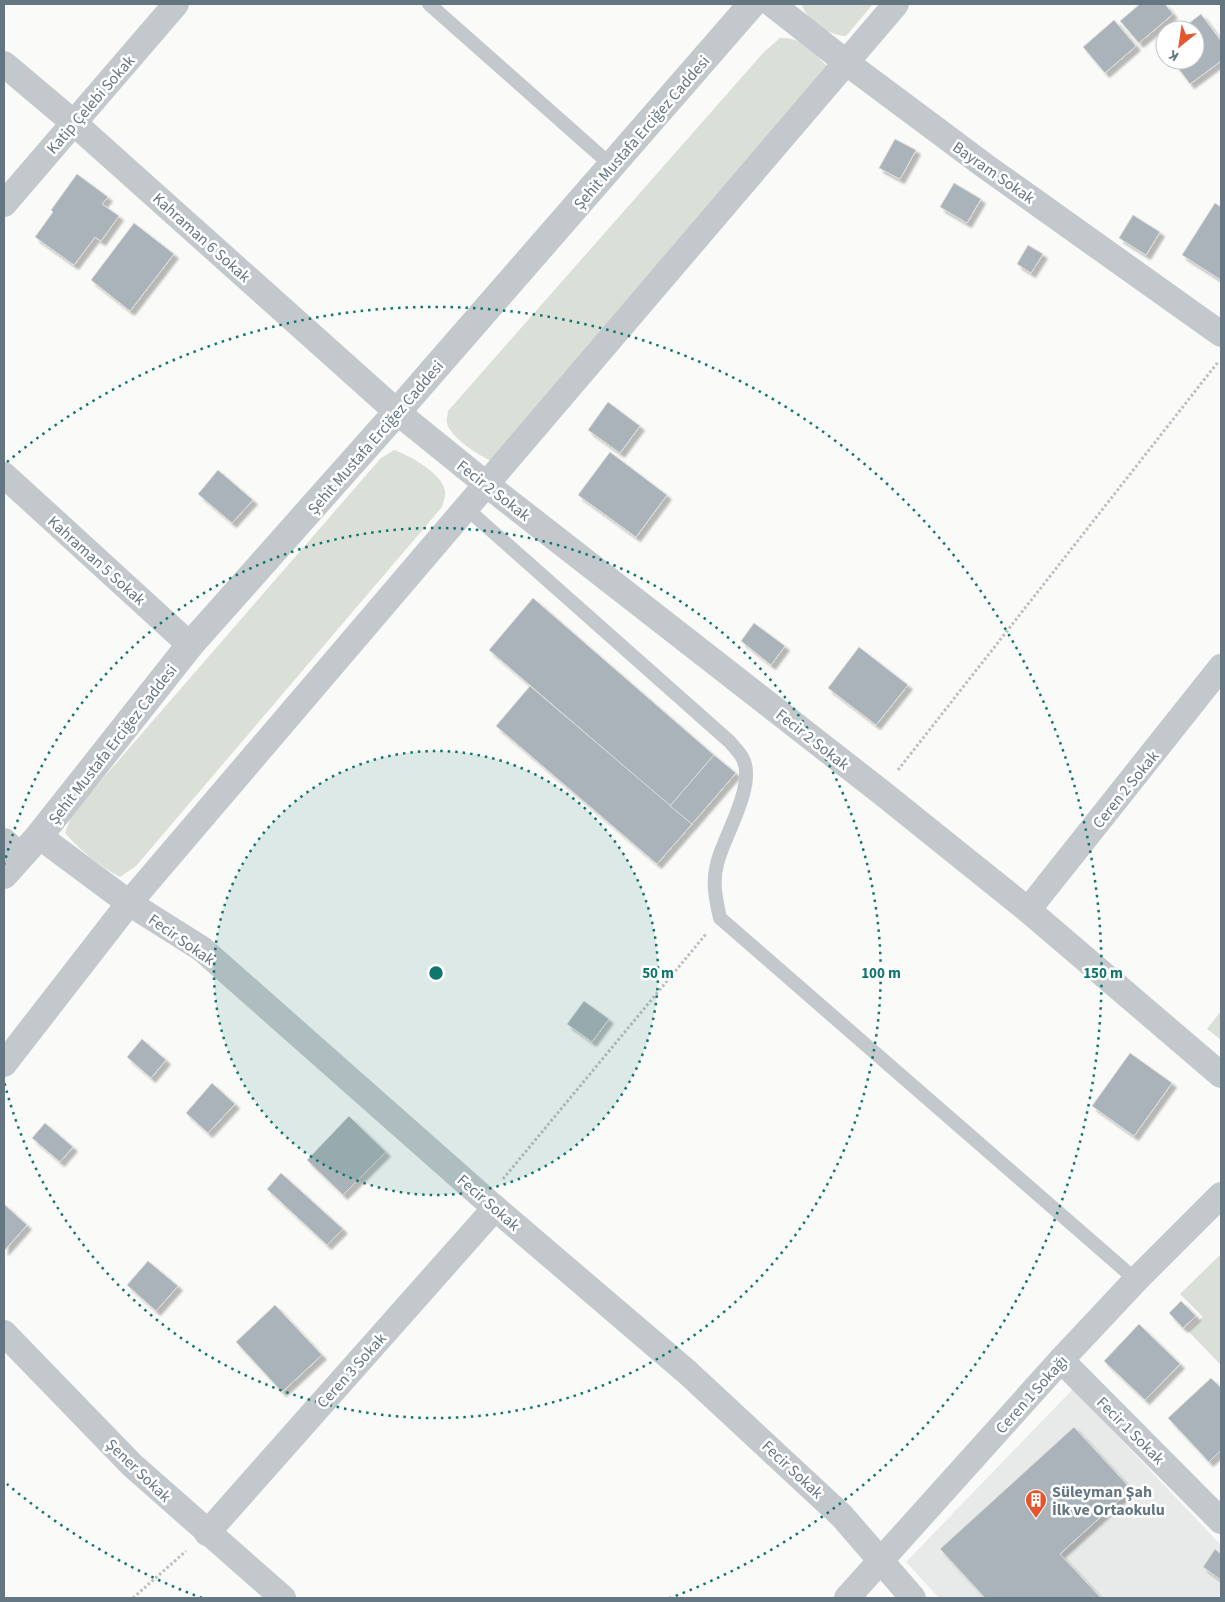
<svg xmlns="http://www.w3.org/2000/svg" width="1225" height="1602" font-family="'Source Sans 3',sans-serif">
<defs>
<filter id="shadow"><feDropShadow dx="4.5" dy="4.5" stdDeviation="1" flood-color="#0004"/></filter>
</defs>
<rect width="100%" height="100%" fill="#fafaf8"/>
<!-- built -->
<polygon fill="#e8e9e9" points="1073,1389 1221,1545 1221,1598 939,1598 906,1562"/>
<!-- green -->
<g fill="#dadfd7">
<path d="M 801,4 L 873,4 L 846,36 C 827,35 809,22 801,4 Z"/>
<path d="M 780,38 C 802,37 812,51 827,66 L 492,461 C 479,456 450,437 447,423 C 446,419 448,414 448,411 L 764,52 Z"/>
<path d="M 394,450 C 409,455 443,474 445,491 C 446,496 443,503 442,507 L 136,866 L 120,877 C 98,865 82,852 65,833 L 72,814 L 381,458 Z"/>
<polygon points="1221,1011 1221,1040 1207,1029"/>
<polygon points="1221,1254 1221,1365 1188,1331 1203,1317 1180,1294"/>
</g>
<!-- building -->
<g fill="#aab3b9" stroke="#dcdcda" filter="url(#shadow)">
<polygon points="1140,4 1165,4 1173,14 1139,43 1120,21"/>
<polygon points="1201,14 1221,41 1221,61 1190,84 1172,60 1195,60 1195,30 1180,30"/>
<polygon points="1114,20 1136,46 1105,73 1083,47"/>
<polygon points="895,139 916,150 900,179 879,168"/>
<polygon points="77,174 108,197 102,204 119,216 101,241 95,237 74,265 35,237 53,212 51,210"/>
<polygon points="954,183 981,199 967,223 940,207"/>
<polygon points="1215,203 1221,207 1221,280 1182,255"/>
<polygon points="1133,215 1160,232 1146,255 1119,238"/>
<polygon points="134,223 174,254 130,311 91,280"/>
<polygon points="1028,245 1043,254 1031,273 1017,264"/>
<polygon points="608,402 640,426 620,453 588,430"/>
<polygon points="610,452 667,495 636,537 578,495"/>
<polygon points="218,470 253,500 232,523 198,494"/>
<polygon points="533,598 714,755 670,806 489,650"/>
<polygon points="754,623 785,646 771,665 741,641"/>
<polygon points="859,647 908,685 876,725 828,688"/>
<polygon points="530,686 692,824 657,864 496,726"/>
<polygon points="714,755 736,773 692,824 670,806"/>
<polygon points="584,1001 609,1019 592,1042 567,1024"/>
<polygon points="142,1039 166,1060 151,1078 127,1057"/>
<polygon points="1130,1053 1172,1083 1134,1136 1092,1106"/>
<polygon points="212,1083 235,1104 208,1133 186,1113"/>
<polygon points="349,1116 386,1152 343,1195 307,1160"/>
<polygon points="45,1123 73,1147 60,1162 32,1138"/>
<polygon points="281,1173 343,1229 327,1245 267,1189"/>
<polygon points="4,1204 27,1225 4,1251"/>
<polygon points="148,1261 178,1286 156,1311 127,1285"/>
<polygon points="1181,1301 1196,1316 1183,1328 1169,1313"/>
<polygon points="275,1305 322,1355 282,1392 236,1342"/>
<polygon points="1139,1324 1180,1364 1145,1400 1104,1361"/>
<polygon points="1211,1378 1221,1388 1221,1450 1209,1462 1168,1418"/>
<polygon points="1074,1427 1131,1489 1060,1554 1101,1598 985,1598 940,1549"/>
<polygon points="1215,1549 1221,1554 1221,1580 1203,1567"/>
</g>
<g fill="none" stroke-linecap="round" stroke-linejoin="round">
<!-- path -->
<g stroke="#bbbfc2" stroke-width="3" stroke-dasharray="2.5 2.5" stroke-linecap="butt">
<polyline points="898,770 1218,362"/>
<polyline points="503,1179 706,934"/>
<polyline points="133,1598 186,1551"/>
</g>
<!-- service -->
<g stroke="#c3c8cc" stroke-width="14">
<polyline points="429,4 612,166"/>
<path d="M 466,508 L 730,742 C 734,747 739,752 742,757 C 758,784 723,837 717,864 C 712,883 716,900 720,918 L 1136,1280"/>
</g>
<!-- minor -->
<g stroke="#c3c8cc" stroke-width="26">
<polyline points="772,4 847,63 985,166 1221,334"/>
<polyline points="4,64 74,123 397,412 486,484 881,792 1028,910 1221,1075"/>
<polyline points="4,204 176,4"/>
<polyline points="4,475 190,645"/>
<polyline points="39,836 129,903 202,949 495,1208 687,1372 842,1516 913,1598"/>
<polyline points="4,841 21,856"/>
<polyline points="1028,910 1221,667"/>
<polyline points="4,1064 129,903 896,4"/>
<polyline points="4,1333 132,1465 283,1598"/>
<polyline points="1061,1360 1221,1521"/>
<polyline points="207,1533 495,1208"/>
<polyline points="847,1598 1061,1360 1136,1280 1221,1195"/>
</g>
<!-- tertiary -->
<polyline stroke="#c3c8cc" stroke-width="28" points="4,875 39,836 190,645 397,412 752,4"/>
</g>
<!-- distance rings -->
<circle cx="436" cy="973" r="222" fill="#0f766e" fill-opacity=".12"/>
<g fill="none" stroke="#0f766e" stroke-width="2.5" stroke-dasharray="2.5 5">
<circle cx="436" cy="973" r="222"/>
<path d="M4 865A445 445 0 1 1 4 1081"/>
<path d="M202 1598A667 667 0 0 1 7 1484M7 462A667 667 0 1 1 670 1598"/>
</g>
<!-- icons -->
<defs>
<g id="building-pin" transform="scale(1.125)"><path d="M0 17L-7.5 6A9.5 9.5 0 1 1 7.5 6Z" fill="#e4572e" stroke="#fff"/><path d="M-4-6H4V6H1V3H-1V6H-4ZM-2.5-4.3h1.7v1.8h-1.7ZM.8-4.3h1.7v1.8H.8ZM-2.5-1h1.7V.8h-1.7ZM.8-1h1.7V.8H.8Z" fill="#fff"/></g>
</defs>
<g fill-rule="evenodd">
<use href="#building-pin" x="1036" y="1500"/>
</g>
<g text-anchor="middle" stroke-width="5" stroke-linejoin="round" paint-order="stroke">
<!-- street labels -->
<g font-size="16" fill="#657683" stroke="#fff">
<text transform="translate(90 104) rotate(-49)" y="6">Katip Çelebi Sokak</text>
<text transform="translate(641 132) rotate(-49)" y="6">Şehit Mustafa Erciğez Caddesi</text>
<text transform="translate(994 172) rotate(35)" y="6">Bayram Sokak</text>
<text transform="translate(202 237) rotate(42)" y="6">Kahraman 6 Sokak</text>
<text transform="translate(375 437) rotate(-49)" y="6">Şehit Mustafa Erciğez Caddesi</text>
<text transform="translate(494 490) rotate(38)" y="6">Fecir 2 Sokak</text>
<text transform="translate(97 560) rotate(42)" y="6">Kahraman 5 Sokak</text>
<text transform="translate(813 739) rotate(38)" y="6">Fecir 2 Sokak</text>
<text transform="translate(112 744) rotate(-52)" y="6">Şehit Mustafa Erciğez Caddesi</text>
<text transform="translate(1125 789) rotate(-51)" y="6">Ceren 2 Sokak</text>
<text transform="translate(182 939) rotate(35)" y="6">Fecir Sokak</text>
<text transform="translate(489 1202) rotate(41)" y="6">Fecir Sokak</text>
<text transform="translate(351 1370) rotate(-48)" y="6">Ceren 3 Sokak</text>
<text transform="translate(1031 1394) rotate(-48)" y="6">Ceren 1 Sokağı</text>
<text transform="translate(1131 1430) rotate(45)" y="6">Fecir 1 Sokak</text>
<text transform="translate(793 1469) rotate(43)" y="6">Fecir Sokak</text>
<text transform="translate(139 1470) rotate(44)" y="6">Şener Sokak</text>
</g>
<!-- poi labels -->
<g font-size="16" font-weight="bold" fill="#657683" stroke="#fff" text-anchor="start">
<text x="1052" y="1497">Süleyman Şah<tspan x="1052" dy="18">İlk ve Ortaokulu</tspan></text>
</g>
</g>
<circle cx="436" cy="973" r="8" fill="#0f766e" stroke="#fff" stroke-width="2.5"/>
<g font-size="15" text-anchor="middle" font-weight="bold" fill="#0f766e" stroke="#fff" stroke-width="5" stroke-linejoin="round" paint-order="stroke">
<text x="658" y="978">50 m</text>
<text x="881" y="978">100 m</text>
<text x="1103" y="978">150 m</text>
</g>
<!-- border -->
<rect width="1225" height="1602" fill="none" stroke="#657683" stroke-width="10"/>
<!-- north arrow -->
<g transform="translate(1180 45) rotate(210)"><circle r="24" fill="#ffffff" stroke="#c1c8cd"/>
<path d="M0-4L9 19L0 12L-9 19Z" fill="#e4572e"/>
<text y="-8" font-size="14" font-weight="bold" text-anchor="middle" fill="#657683">K</text>
</g>
</svg>
